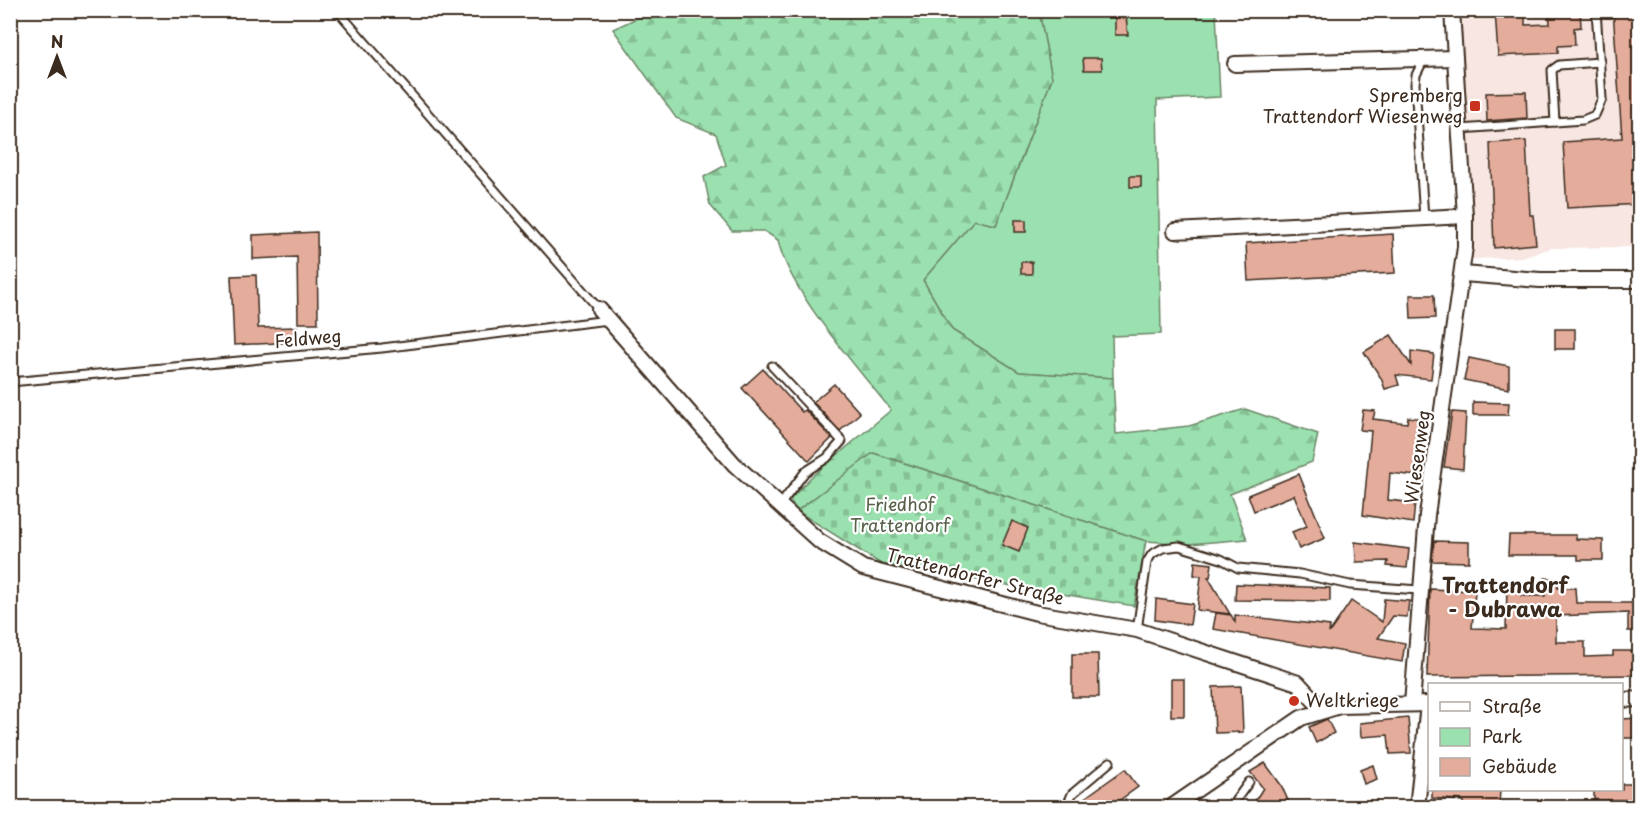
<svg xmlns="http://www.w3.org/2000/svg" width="1650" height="818" font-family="'Playpen Sans',sans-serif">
<defs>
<pattern id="forest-firs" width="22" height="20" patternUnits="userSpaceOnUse" patternTransform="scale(1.5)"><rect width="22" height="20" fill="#9be1af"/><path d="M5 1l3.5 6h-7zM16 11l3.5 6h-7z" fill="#86c196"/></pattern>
<pattern id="cemetery-stones" width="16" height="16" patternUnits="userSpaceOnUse" patternTransform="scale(1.5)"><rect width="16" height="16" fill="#9be1af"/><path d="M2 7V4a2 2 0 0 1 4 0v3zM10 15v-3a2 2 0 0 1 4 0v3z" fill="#86c196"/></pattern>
</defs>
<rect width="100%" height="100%" fill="#fff"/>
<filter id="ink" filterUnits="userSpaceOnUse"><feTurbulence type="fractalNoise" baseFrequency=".0167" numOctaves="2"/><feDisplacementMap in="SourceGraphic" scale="12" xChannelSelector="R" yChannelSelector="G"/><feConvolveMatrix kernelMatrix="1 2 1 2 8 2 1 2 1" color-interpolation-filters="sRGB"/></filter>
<g filter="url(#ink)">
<!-- built -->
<polygon fill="#f7e6e1" points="1459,11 1639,11 1639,247 1551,248 1525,257 1472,259"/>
<!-- green -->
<polygon fill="#9be1af" stroke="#6b8666" stroke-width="1.5" points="1039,11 1216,11 1220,97 1157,100 1161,334 1112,336 1113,378 1019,372 952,330 923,280 974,220 996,225 1052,78"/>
<!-- forest -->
<path fill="url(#forest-firs)" stroke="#6b8666" stroke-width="1.5" d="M 652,11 L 1039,11 L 1052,78 L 996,225 L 974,220 L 923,280 L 952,330 L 1019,372 L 1113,378 L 1116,434 L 1189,426 L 1245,409 L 1318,434 L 1312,462 L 1230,494 L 1247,539 L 1189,544 L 1146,541 L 874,453 L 797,511 L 790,500 L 810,478 L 891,410 C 857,367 789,292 778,240 L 764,231 L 732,231 L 710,205 L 704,177 L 726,165 L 716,134 L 676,118 L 613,29 Z"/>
<!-- cemetery -->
<polygon fill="url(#cemetery-stones)" stroke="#6b8666" stroke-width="1.5" points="873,453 1146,541 1134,606 881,564 797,511"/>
<!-- building -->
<g fill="#e4ac9b" stroke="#3b2a1e" stroke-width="1.5">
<polygon points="1495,10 1525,10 1525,25 1550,24 1549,10 1580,10 1581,27 1574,28 1575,45 1558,46 1558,53 1498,56"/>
<polygon points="1613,10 1640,10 1640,204 1567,208 1563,142 1622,138"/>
<polygon points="1115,16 1126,16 1128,35 1115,35"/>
<polygon points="1083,58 1101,58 1102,70 1084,70"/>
<polygon points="1526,92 1527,118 1487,121 1486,93"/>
<polygon points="1526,141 1530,215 1533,215 1536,244 1494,248 1490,143"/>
<rect x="1130" y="176" width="11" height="11"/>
<rect x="1015" y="220" width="11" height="12"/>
<polygon points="317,232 318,323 298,323 297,257 253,259 253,235"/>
<polygon points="1393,234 1395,273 1248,281 1246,243"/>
<rect x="1021" y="262" width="11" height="12"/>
<polygon points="256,275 258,328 297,327 297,342 234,345 231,276"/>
<polygon points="1410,295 1434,295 1435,318 1411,319"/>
<rect x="1555" y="329" width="20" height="20"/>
<polygon points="1391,335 1411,365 1411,351 1434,354 1431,379 1396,375 1399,385 1385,389 1381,378 1364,352"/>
<polygon points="1469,358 1509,366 1509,389 1464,380"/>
<polygon points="763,369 802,412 805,410 832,438 809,461 742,388"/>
<polygon points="834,384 860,413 840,431 813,402"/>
<polygon points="1473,402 1509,403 1508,415 1473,415"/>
<polygon points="1363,410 1375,411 1373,419 1407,423 1408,417 1424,419 1417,476 1390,473 1388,500 1415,503 1413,523 1363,515 1371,431 1360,430"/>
<polygon points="1452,412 1466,413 1463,469 1444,467"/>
<polygon points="1299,474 1325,538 1299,549 1292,532 1307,526 1294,495 1254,511 1248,495"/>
<polygon points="1012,521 1028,528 1019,552 1002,545"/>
<polygon points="1509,535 1576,535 1576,539 1603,540 1603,560 1578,560 1578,555 1508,555"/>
<polygon points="1434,541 1469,542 1469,562 1432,561"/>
<polygon points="1355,542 1409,549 1407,568 1387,566 1388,561 1356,562"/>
<polygon points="1195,562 1212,564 1210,577 1208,577 1230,614 1197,610 1201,576 1194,575"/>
<polygon points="1545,578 1558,579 1558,588 1575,588 1576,603 1640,603 1640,631 1628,631 1628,613 1556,616 1556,642 1585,642 1585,657 1613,656 1613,651 1637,651 1640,675 1427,677 1430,589 1475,591 1472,628 1506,629 1507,585 1521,585 1521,596 1545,596"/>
<polygon points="1236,584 1330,588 1330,601 1235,600"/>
<polygon points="1156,599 1193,604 1190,625 1155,620"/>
<polygon points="1384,599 1409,601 1407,617 1393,616 1378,638 1405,643 1402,662 1213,629 1216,613 1231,615 1235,622 1235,615 1330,626 1329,633 1351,601 1382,622"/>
<polygon points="1072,654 1098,654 1099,697 1072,697"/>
<rect x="1171" y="679" width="13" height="37"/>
<polygon points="1241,686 1243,732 1215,733 1213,687"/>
<polygon points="1408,718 1411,753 1390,754 1388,735 1361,737 1360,723"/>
<polygon points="1640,718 1640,738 1622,738 1622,719"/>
<polygon points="1327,719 1334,733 1316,743 1309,727"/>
<polygon points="1265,763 1281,785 1291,807 1251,807 1263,788 1250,772"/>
<polygon points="1373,765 1377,779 1364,784 1360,770"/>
<polygon points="1125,769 1138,787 1110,807 1072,807"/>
<polygon points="1622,784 1640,784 1640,800 1594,800 1594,789 1622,789"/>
<polygon points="1432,789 1500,789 1499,807 1477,807 1463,805 1463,801 1432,798"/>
</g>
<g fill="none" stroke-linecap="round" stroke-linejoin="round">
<!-- service casing -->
<g stroke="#3b2a1e" stroke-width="11">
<g id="service">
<polyline points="337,10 599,309"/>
<polyline points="1555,122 1552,70 1559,65 1600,62"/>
<polyline points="1460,129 1583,120 1595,115 1602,99 1596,10"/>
<polyline points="1424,218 1415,84 1416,75 1424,59"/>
<polyline points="772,366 842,441 827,458 805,472 780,505"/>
<polyline points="10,382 382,348 608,320"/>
<polyline points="1137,630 1147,562 1152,554 1163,548 1179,546 1221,559 1238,568 1300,574 1350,585 1419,590"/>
<polyline points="1066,808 1072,794 1110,762"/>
<polyline points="1230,808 1249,782"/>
</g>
</g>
<!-- minor casing -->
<g stroke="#3b2a1e" stroke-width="18">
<g id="minor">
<polyline points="1235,64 1455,58"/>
<polyline points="1175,231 1465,216"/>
<polyline points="1463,274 1540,280 1640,280"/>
<polyline points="599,309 734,464 819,541 863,568 1037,613 1137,630 1298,683 1322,709"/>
<polyline points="1622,700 1640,699"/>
<polyline points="1412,704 1427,515 1465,247 1465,216 1452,10"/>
<polyline points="1170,808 1301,718 1340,706 1430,704"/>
<polyline points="1417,808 1428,704"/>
</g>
</g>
<!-- service -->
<use href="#service" stroke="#fff" stroke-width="7"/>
<!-- minor -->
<use href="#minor" stroke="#fff" stroke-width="14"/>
</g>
</g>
<!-- markers -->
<g fill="#c8321e" stroke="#fff" stroke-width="2">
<rect x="1469" y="100" width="12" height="12" rx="3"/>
<circle cx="1294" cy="701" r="6"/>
</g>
<g text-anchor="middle" stroke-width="4.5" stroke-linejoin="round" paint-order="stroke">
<!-- poi labels -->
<g font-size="18" fill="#3b2a1e" stroke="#fff" text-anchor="end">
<text x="1463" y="102">Spremberg<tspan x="1463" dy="21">Trattendorf Wiesenweg</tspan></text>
<text x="1306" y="707" text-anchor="start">Weltkriege</text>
</g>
<!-- street labels -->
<g font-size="18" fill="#3b2a1e" stroke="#fff">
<text transform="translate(308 339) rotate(-5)" y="6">Feldweg</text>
<text transform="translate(1418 457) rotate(-82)" y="6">Wiesenweg</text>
<text transform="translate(975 577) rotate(14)" y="6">Trattendorfer Straße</text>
</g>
<!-- park labels -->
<g font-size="18" fill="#58614a" stroke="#fff">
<text x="900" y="511">Friedhof<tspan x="900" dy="21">Trattendorf</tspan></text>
</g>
<!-- quarter labels -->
<g font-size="21" font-weight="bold" fill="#3b2a1e" stroke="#fff">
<text x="1505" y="593">Trattendorf<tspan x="1505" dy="24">- Dubrawa</tspan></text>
</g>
</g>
<!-- margin -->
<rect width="1650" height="818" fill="none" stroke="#fff" stroke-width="36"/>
<rect x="18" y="18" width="1614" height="782" fill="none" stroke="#3b2a1e" stroke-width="2" filter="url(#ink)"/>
<!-- legend -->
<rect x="1428" y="683" width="195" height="108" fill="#ffffff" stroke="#b1aaa5" stroke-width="1.5"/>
<rect x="1440" y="702" width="30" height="9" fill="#ffffff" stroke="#b1aaa5" stroke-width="1.5"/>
<text x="1482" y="713" font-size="18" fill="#3b2a1e">Straße</text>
<rect x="1440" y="728" width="30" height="18" fill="#9be1af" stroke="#b1aaa5" stroke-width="1.5"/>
<text x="1482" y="743" font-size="18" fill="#3b2a1e">Park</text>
<rect x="1440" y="758" width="30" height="18" fill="#e4ac9b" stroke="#b1aaa5" stroke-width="1.5"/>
<text x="1482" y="773" font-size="18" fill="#3b2a1e">Gebäude</text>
<!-- north arrow -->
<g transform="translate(57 57)" stroke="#ffffff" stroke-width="4.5" paint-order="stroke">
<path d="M0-4.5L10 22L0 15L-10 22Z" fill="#3b2a1e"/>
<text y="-9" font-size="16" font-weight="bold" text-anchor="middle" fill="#3b2a1e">N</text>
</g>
</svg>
